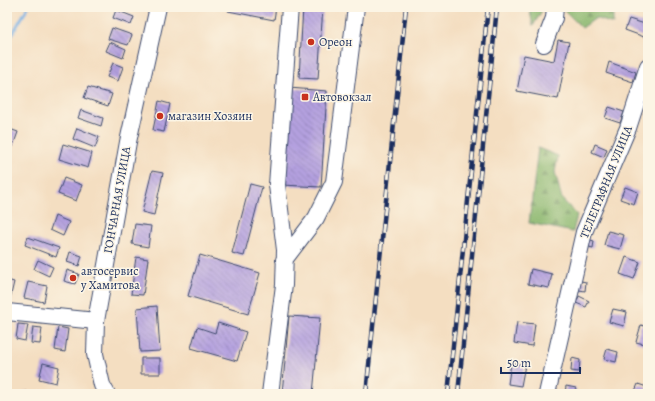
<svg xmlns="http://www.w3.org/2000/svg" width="655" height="401" font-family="Alegreya,serif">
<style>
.forest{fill:url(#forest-firs);stroke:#547467}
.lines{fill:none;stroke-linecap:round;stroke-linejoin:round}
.stream{stroke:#75afe5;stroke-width:3}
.building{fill:url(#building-back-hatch)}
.minor-casing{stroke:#3c496d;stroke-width:18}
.minor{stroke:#fff;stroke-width:16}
.rail-casing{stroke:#1b2f5e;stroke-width:4.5}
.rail{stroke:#fcf5e5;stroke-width:3;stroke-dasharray:9;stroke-linecap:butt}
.poi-dot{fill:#c8321e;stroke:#fcf5e5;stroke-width:1.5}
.labels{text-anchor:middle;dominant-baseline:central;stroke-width:3;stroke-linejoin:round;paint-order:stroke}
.poi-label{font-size:12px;fill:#1b2f5e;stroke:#fcf5e5;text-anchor:start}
.street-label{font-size:12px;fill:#1b2f5e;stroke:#fcf5e5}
</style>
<defs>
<pattern id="forest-firs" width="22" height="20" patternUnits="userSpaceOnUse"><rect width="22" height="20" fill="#8cb870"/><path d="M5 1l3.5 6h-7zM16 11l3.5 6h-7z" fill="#72965f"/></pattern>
<pattern id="building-back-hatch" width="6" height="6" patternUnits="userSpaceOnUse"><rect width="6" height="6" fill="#b4a0df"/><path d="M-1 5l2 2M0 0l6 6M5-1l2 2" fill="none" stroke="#9283b8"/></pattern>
</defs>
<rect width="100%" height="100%" fill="#fcf5e5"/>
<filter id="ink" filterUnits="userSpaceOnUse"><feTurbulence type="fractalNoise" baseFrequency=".025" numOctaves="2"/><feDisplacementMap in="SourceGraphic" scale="8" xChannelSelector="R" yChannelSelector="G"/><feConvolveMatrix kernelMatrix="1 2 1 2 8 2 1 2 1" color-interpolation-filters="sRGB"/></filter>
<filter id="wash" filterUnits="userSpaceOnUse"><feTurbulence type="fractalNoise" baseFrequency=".012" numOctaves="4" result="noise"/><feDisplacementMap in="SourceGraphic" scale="16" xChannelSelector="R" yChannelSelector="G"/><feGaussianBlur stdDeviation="0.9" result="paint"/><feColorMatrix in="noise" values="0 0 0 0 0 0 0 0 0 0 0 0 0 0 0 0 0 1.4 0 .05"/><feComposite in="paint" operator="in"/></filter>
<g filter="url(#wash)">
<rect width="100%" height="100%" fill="#f4dec1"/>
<path class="forest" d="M 529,7 L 544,7 L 533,26 Z
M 562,7 L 613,7 L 613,24 L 596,18 L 582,28 L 563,9 Z
M 538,148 L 558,156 L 555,172 L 562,199 L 577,215 L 573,232 L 529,223 Z"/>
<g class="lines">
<path class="stream" d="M 7,43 L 28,7"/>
</g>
<g id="blocks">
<path class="building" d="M 229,7 L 276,7 L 274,20 L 228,11 Z
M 303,7 L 323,7 L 318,79 L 299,78 Z
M 646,9 L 648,10 L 648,18 L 644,17 Z
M 116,10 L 134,17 L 131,25 L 113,18 Z
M 629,19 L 648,25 L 648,34 L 647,38 L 625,30 Z
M 112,28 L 132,35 L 128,45 L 108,39 Z
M 558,40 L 569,42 L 558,99 L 517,91 L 524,55 L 554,61 Z
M 110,42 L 126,49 L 123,58 L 106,51 Z
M 609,62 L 636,72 L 633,82 L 606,73 Z
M 113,63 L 123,67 L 118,81 L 107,77 Z
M 88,87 L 112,94 L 108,106 L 84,98 Z
M 289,88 L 327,91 L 321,187 L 282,185 Z
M 159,101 L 170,104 L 164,132 L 153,130 Z
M 609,107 L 624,112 L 620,123 L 605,118 Z
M 81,110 L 103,118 L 101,126 L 78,118 Z
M 7,128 L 18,132 L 13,146 L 7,143 Z
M 77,128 L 99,137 L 95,148 L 73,139 Z
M 63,144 L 92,153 L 88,168 L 59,159 Z
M 595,144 L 607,149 L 604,157 L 592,152 Z
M 152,171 L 163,173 L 154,215 L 142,212 Z
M 64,178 L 82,185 L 76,201 L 58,194 Z
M 250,184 L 262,187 L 244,256 L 232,253 Z
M 625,187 L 638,192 L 634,204 L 620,199 Z
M 55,216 L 69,222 L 63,236 L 50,230 Z
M 135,224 L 151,226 L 148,247 L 132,244 Z
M 608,231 L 624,235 L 620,249 L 604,245 Z
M 28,237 L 59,248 L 56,257 L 25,245 Z
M 587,239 L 594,241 L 593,248 L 585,246 Z
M 70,252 L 82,256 L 79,266 L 67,262 Z
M 200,255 L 260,273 L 248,314 L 188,296 Z
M 136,257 L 148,259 L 143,295 L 131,294 Z
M 626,257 L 640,262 L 634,279 L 620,274 Z
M 38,260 L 53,267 L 49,276 L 34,269 Z
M 531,269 L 552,274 L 549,288 L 528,284 Z
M 67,270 L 79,274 L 75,284 L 64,281 Z
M 7,280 L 14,282 L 10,299 L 7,298 Z
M 576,280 L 586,282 L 585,291 L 574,289 Z
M 28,282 L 47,286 L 44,302 L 24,298 Z
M 579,296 L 589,301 L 586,307 L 576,303 Z
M 157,306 L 160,351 L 140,352 L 137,308 Z
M 613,309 L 627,312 L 624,326 L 609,322 Z
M 289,316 L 320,318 L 313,394 L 282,394 Z
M 517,322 L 535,324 L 532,346 L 514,343 Z
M 218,323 L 246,332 L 237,361 L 191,348 L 197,327 L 215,333 Z
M 18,324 L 28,325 L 25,341 L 16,339 Z
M 641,325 L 648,327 L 648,345 L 636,342 Z
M 33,327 L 42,328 L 40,344 L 31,343 Z
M 58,327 L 68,329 L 65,352 L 55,350 Z
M 607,349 L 618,352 L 616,362 L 604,359 Z
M 141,358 L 160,358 L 160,374 L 141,374 Z
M 572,358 L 580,360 L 579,372 L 571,371 Z
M 43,363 L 59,367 L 56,383 L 39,379 Z
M 511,363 L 525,365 L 521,386 L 508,384 Z
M 638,384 L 647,387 L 645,394 L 635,391 Z
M 566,386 L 576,388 L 575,394 L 565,393 Z
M 25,391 L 33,394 L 23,394 Z"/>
</g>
</g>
<g filter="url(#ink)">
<use href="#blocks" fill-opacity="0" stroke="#3c496d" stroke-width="1"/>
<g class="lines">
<g class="minor-casing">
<path id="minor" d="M 544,44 L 554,18 L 555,7
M 284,260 L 316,218 L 334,182 L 356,7
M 7,312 L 96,321
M 107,394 L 102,385 L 95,354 L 96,321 L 128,142 L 158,7
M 270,394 L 284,285 L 285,250 L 277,185 L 290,7
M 547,394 L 584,232 L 628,128 L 648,66"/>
</g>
<use href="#minor" class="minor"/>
<g class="rail-casing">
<path id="rail" d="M 366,394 L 406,7
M 448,394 L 488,7
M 458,394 L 497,7"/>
</g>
<use href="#rail" class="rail"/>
</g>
</g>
<g class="poi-dot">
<circle cx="311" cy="42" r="4"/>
<rect x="301" y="93" width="8" height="8" rx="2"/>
<circle cx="160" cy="116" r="4"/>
<circle cx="73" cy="278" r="4"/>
</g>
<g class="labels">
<g class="poi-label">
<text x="319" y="42">Ореон</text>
<text x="313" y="97">Автовокзал</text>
<text x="168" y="116">магазин Хозяин</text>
<text x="81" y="271">автосервис<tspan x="81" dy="14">у Хамитова</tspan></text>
</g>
<g class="street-label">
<text transform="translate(606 182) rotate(-68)">ТЕЛЕГРАФНАЯ УЛИЦА</text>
<text transform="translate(117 200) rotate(-80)">ГОНЧАРНАЯ УЛИЦА</text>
</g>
</g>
<rect width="655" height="401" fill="none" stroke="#fcf5e5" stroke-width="24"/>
<path d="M501 367v6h79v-6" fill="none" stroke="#1b2f5e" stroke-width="2"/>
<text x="507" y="367" font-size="12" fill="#1b2f5e" stroke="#fcf5e5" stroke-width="3" paint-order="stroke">50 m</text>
</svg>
